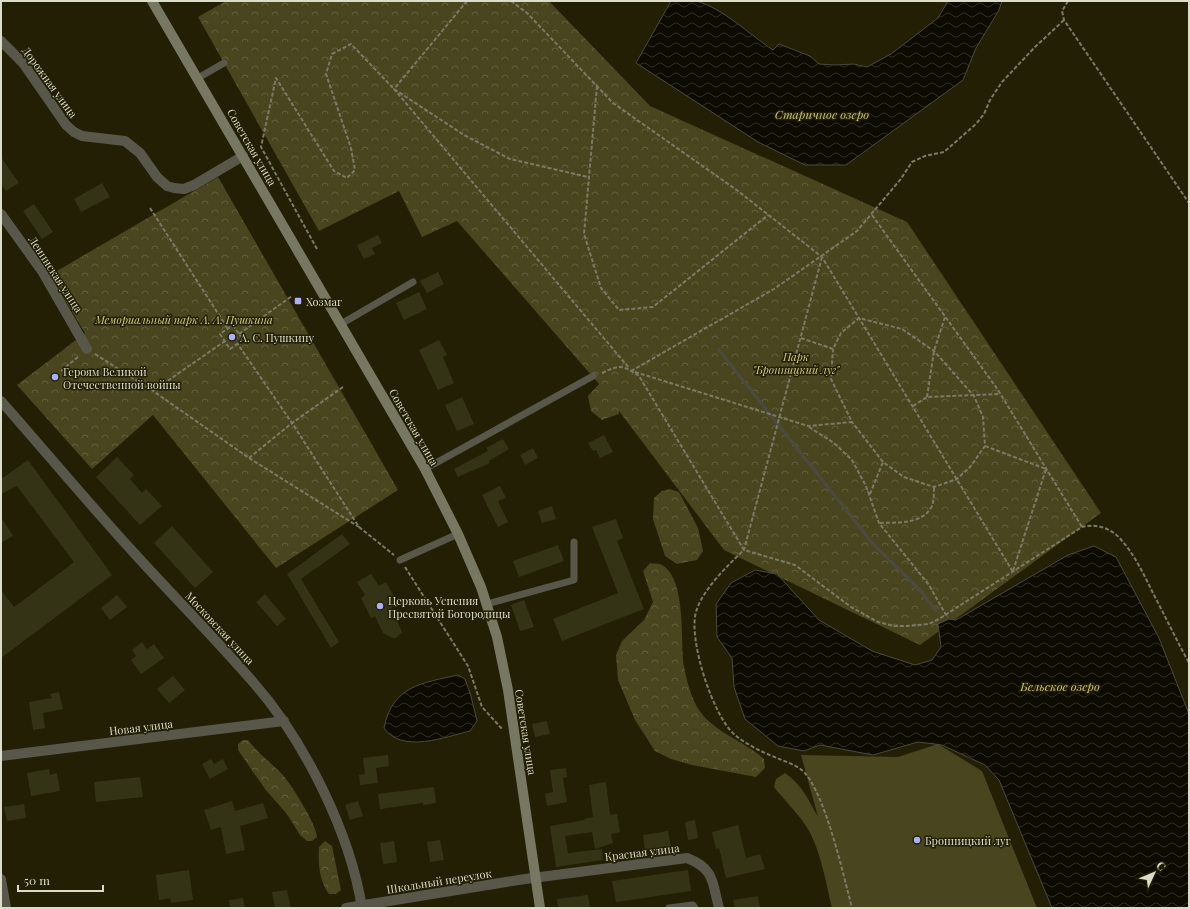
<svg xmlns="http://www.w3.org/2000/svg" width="1190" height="909" font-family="'Playfair Display',serif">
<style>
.grass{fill:#48451f}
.forest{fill:url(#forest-crowns)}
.water{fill:url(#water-waves);stroke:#4b4a3d}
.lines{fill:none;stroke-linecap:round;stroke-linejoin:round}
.stream{stroke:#4b4a3d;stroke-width:3.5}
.building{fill:#353316}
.path{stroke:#7b7a64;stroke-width:2;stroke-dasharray:4 2;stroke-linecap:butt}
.service{stroke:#58574a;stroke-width:7}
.minor{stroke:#58574a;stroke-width:10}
.tertiary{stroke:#58574a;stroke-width:10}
.secondary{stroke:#787762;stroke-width:10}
.poi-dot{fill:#afaefa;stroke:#221f04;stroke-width:1.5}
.labels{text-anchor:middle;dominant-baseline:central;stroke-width:3;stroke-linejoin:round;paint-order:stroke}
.street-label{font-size:11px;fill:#dcdccb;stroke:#221f04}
.poi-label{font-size:11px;fill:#dcdccb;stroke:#221f04;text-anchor:start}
.park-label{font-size:11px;font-style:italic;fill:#d3cd7e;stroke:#221f04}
.water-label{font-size:12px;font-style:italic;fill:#cac476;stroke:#221f04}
</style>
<defs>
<pattern id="forest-crowns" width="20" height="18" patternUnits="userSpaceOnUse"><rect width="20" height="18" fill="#48451f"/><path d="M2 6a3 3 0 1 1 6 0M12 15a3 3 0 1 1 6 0" fill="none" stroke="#625f3e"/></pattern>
<pattern id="water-waves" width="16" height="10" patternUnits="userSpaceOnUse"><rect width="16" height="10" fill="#0d0b00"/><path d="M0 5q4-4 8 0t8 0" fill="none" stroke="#302e24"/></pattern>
</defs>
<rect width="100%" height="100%" fill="#221f04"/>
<path class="grass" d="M 938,744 L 982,771 L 1037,908 L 832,908 C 826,883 820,847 806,826 C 797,812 784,800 774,787 L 776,779 L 785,773 C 802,785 808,799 818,817 L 801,755 L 898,757 Z"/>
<path class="forest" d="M 226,1 L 549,1 L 650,106 L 907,222 L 1101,513 L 920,645 L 724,550 L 619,411 L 619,414 L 602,420 L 591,411 L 588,396 L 599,384 L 457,221 L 422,237 L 399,191 L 319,231 L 198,17 Z
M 218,177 L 398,490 L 276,568 L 153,415 L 92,469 L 17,385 L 85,333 L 50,275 Z
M 670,489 L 679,492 L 698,528 L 703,551 L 697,560 L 677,564 L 665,556 L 653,519 L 654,498 L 662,491 Z
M 650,563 C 653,564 659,563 662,565 C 687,580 680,641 684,666 C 686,679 691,696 697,707 C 712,732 743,740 764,759 L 765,768 L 756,777 L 692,765 L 671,759 L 655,751 L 635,720 L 618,680 L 616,655 L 622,641 L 644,620 L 653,602 L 643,571 Z
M 243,740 L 248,740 C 258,753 270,762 281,773 C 290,782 317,825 317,837 L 312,841 L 307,841 L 300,835 L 287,814 L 265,789 L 238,750 L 238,744 Z
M 325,841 L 332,846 L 341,890 L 336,894 L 329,894 C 319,880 318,864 319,847 Z"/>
<path class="water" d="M 671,1 C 679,1 689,0 696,1 C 723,8 750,35 773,50 L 779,44 L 810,56 L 819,64 L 835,65 L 854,64 L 867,67 L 891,54 L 938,18 L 948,1 L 1002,1 L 999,10 L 976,48 L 963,80 L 846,165 L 805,165 L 758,142 L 636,63 Z
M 1094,546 L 1116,557 L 1159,638 L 1189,714 L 1189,908 L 1052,908 L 999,780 L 985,765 L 942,745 L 918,742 L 873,755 L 820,745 L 804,751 L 778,746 L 745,719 L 734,687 L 732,658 L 717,637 L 716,604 L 731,583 L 755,570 L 777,574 L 819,620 L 872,651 L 915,665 L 932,660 L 941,647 L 938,624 L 949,619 L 956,620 L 1068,555 Z
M 458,675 L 465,679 L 471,696 L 477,721 L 470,731 C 445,737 402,754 384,728 C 392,686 422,683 458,675 Z"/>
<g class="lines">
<path class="stream" d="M 719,350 L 873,544 L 921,591 L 936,611"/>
</g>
<path class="building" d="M 1,157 L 19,183 L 6,191 L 1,184 Z
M 102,183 L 110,197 L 81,212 L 74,199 Z
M 34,204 L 53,232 L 42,239 L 23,211 Z
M 378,235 L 382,243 L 372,248 L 375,254 L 364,259 L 357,245 Z
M 438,272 L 444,284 L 427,293 L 420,281 Z
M 419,292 L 427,309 L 404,320 L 396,303 Z
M 439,340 L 447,355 L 443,357 L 454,383 L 438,390 L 419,350 Z
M 462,397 L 474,424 L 457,431 L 445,405 Z
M 604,435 L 613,452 L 600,458 L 596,450 L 593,451 L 588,443 Z
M 503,439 L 509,449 L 489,461 L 490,463 L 458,477 L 454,469 L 488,451 L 486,448 Z
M 533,448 L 538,458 L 525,465 L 520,455 Z
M 117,457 L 134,475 L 130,479 L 142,493 L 146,489 L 162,506 L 140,525 L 96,477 Z
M 28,460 L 112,575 L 1,658 L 1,590 L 14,607 L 74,562 L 17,486 L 1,494 L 1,479 Z
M 500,486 L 506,498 L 498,501 L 508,522 L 498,527 L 482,495 Z
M 552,506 L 556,519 L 542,523 L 538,511 Z
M 1,517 L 13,536 L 1,543 Z
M 616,519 L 623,538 L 617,541 L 644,609 L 562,641 L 553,619 L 618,593 L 592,527 Z
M 172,526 L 213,572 L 195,588 L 154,543 Z
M 342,534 L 350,544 L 301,579 L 339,642 L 331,648 L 287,574 Z
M 558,545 L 564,561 L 519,577 L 513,561 Z
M 371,574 L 379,586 L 386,582 L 398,604 L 392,608 L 402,632 L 396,638 L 392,638 L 383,633 L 375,616 L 371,618 L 361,598 L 365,595 L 357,582 Z
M 265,594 L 286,619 L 277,626 L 256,602 Z
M 117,595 L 127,607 L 110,620 L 101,608 Z
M 524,600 L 534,627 L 520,631 L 511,605 Z
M 142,642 L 147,649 L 154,644 L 164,658 L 141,674 L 131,660 L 136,656 L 132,650 Z
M 173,676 L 185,690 L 169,703 L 157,689 Z
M 59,692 L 63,709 L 43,713 L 45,728 L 33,730 L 29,702 L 52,698 L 50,694 Z
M 547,721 L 550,734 L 535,737 L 532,724 Z
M 388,755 L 389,766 L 376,768 L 378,783 L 360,785 L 359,775 L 365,774 L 363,758 Z
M 211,759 L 214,764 L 223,759 L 228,769 L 210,779 L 202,764 Z
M 566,768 L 567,777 L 563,778 L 567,802 L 547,806 L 545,794 L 553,792 L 550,770 Z
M 49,769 L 50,775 L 57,773 L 60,791 L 31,796 L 27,773 Z
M 140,777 L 143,797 L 96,802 L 94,782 Z
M 606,782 L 610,815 L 617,814 L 620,832 L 611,834 L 613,843 L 595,849 L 592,832 L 565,836 L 568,853 L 602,849 L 603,860 L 556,867 L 550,826 L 585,820 L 584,819 L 593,817 L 589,785 Z
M 434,787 L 436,803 L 423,805 L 423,803 L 380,809 L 378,794 Z
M 232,801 L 235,811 L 263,803 L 268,818 L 240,826 L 245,850 L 226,854 L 221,827 L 211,830 L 204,810 Z
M 358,801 L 363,816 L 350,820 L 345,805 Z
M 24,804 L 26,818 L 7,821 L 4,807 Z
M 695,820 L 698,838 L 688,840 L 685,822 Z
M 738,825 L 746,858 L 760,854 L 765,869 L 726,878 L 719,848 L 716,849 L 712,832 Z
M 668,831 L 672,853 L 660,855 L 659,849 L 645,851 L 643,835 Z
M 440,840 L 444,860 L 430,862 L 427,842 Z
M 394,841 L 397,862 L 383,864 L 380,843 Z
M 189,870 L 193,900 L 171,903 L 170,898 L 159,900 L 156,875 Z
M 688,870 L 691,891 L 616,902 L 612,881 Z
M 287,890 L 291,908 L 275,908 L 272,892 Z
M 588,895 L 590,908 L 558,908 L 557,899 Z
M 758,896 L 760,908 L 735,908 L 733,900 Z
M 243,898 L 245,908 L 230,908 L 229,900 Z"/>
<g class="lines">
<path class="path" d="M 467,1 L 394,89 L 629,368
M 511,1 L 527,13 L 613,103 L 738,191 L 822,257 L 1013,572
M 1068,1 L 1062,11 L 1064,20 L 1189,203
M 597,86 L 584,234 L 601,288 L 619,310 L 653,307 L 768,215
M 150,208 L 228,329
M 872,215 L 998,390 L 1082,527
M 317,249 L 261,147 L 276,78 L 334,171 L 347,178 L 355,170 L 351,148 L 326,74 L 332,54 L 351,44 L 394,89 L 464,135 L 510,159 L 588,177
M 822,257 L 744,550 C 728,565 702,590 696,612 C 688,639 713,717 735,735 C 747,745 762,752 777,758 C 786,762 797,765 804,772 C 826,796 843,874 852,908
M 233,325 L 243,340 L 230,349 L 220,334 Z
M 239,334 L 292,296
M 801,338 L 833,349 L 841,333 L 859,318 L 902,329 L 934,351 L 974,396 L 983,417 L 985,446 L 970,467 L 957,479 L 934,487 L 904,477 L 883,462 L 852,422
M 95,354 L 153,391 L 249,458 L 359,527 L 292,423 L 237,343
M 61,371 L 79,356
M 631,371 L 774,289 L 857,231 L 900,180 L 912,162 L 925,156 L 944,152 L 976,124 L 984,114 L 990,100 L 1002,82 L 1035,47 L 1064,20
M 635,372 L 808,426 L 852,422 L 831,379 L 833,349
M 602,373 C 621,364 622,365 639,376 L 744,550 L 795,565 L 851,607 L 878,622 L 894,626 L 907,626 L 929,624 L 939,619 L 1082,527 C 1098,523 1113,529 1123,542 C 1136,557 1145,577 1154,595 C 1166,618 1177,641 1189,663
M 153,391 L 225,341
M 927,397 L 934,351 L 945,317
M 913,406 L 927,397 L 1000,394
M 809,427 L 834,443 L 852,460 L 866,486 L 879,523 L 929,585 L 946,615
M 985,446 L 1046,469 L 1013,571
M 249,458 L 292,423 L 343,387
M 870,494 L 883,462
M 880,523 C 898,522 922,525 932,506 C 934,501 934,493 934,487
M 359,527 L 394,555
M 405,567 L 468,666 L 482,707 L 503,730"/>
<path class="service" d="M 198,78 L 224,63
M 341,324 L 413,282
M 425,469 L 593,376
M 400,560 L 458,534
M 487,604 L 574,580 L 574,542
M 669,908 L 693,905 L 695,908"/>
<path class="minor" d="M 1,41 L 23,63 L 66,125 L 74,132 L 82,136 L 125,141 L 140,153 L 157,177 L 167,186 L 174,188 L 184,189 L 194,185 L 243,156
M 1,214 L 42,271 L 87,349
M 1,879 L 6,908
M 346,908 L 525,879 L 687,858 C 715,869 712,882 719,908"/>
<path class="tertiary" d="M 1,401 C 46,452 89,504 135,554 C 174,597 215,638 253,682 C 304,740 350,832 362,908
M 1,756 L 284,721"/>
<path class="secondary" d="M 152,1 L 425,469 L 458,534 L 481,587 L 497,637 L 508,690 L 540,908"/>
</g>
<g class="poi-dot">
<rect x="294" y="297" width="8" height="8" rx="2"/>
<circle cx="232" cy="337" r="4"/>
<circle cx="55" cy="377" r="4"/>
<circle cx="380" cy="606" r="4"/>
<circle cx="917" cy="840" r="4"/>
</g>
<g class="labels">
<g class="street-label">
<text transform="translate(50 82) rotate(54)">Дорожная улица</text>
<text transform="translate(252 147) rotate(60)">Советская улица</text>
<text transform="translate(56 274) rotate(57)">Ленинская улица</text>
<text transform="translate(414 427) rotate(60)">Советская улица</text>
<text transform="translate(220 628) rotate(47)">Московская улица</text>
<text transform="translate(141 727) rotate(-7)">Новая улица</text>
<text transform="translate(526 732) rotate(81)">Советская улица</text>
<text transform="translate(642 852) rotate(-7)">Красная улица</text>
<text transform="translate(439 881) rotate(-9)">Школьный переулок</text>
</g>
<g class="poi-label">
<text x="306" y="301">Хозмаг</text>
<text x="240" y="337">А. С. Пушкину</text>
<text x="63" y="371">Героям Великой<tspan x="63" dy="13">Отечественной войны</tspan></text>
<text x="388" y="600">Церковь Успения<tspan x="388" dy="13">Пресвятой Богородицы</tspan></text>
<text x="925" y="840">Бронницкий луг</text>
</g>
<g class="park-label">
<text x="184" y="319">Мемориальный парк А. А. Пушкина</text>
<text x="796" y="356">Парк<tspan x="796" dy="13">"Бронницкий луг"</tspan></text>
</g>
<g class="water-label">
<text x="822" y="114">Старичное озеро</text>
<text x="1060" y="686">Бельское озеро</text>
</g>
</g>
<rect width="1190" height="909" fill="none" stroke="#dcdccb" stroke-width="4"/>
<g transform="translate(1154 873) rotate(46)" stroke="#221f04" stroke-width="3" paint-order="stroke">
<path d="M0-3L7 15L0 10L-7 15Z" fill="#dcdccb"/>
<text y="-6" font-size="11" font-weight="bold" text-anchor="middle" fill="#dcdccb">С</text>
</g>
<path d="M18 885v6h85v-6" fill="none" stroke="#dcdccb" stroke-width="2"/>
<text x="24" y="885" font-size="12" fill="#dcdccb" stroke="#221f04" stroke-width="3" paint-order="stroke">50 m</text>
</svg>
